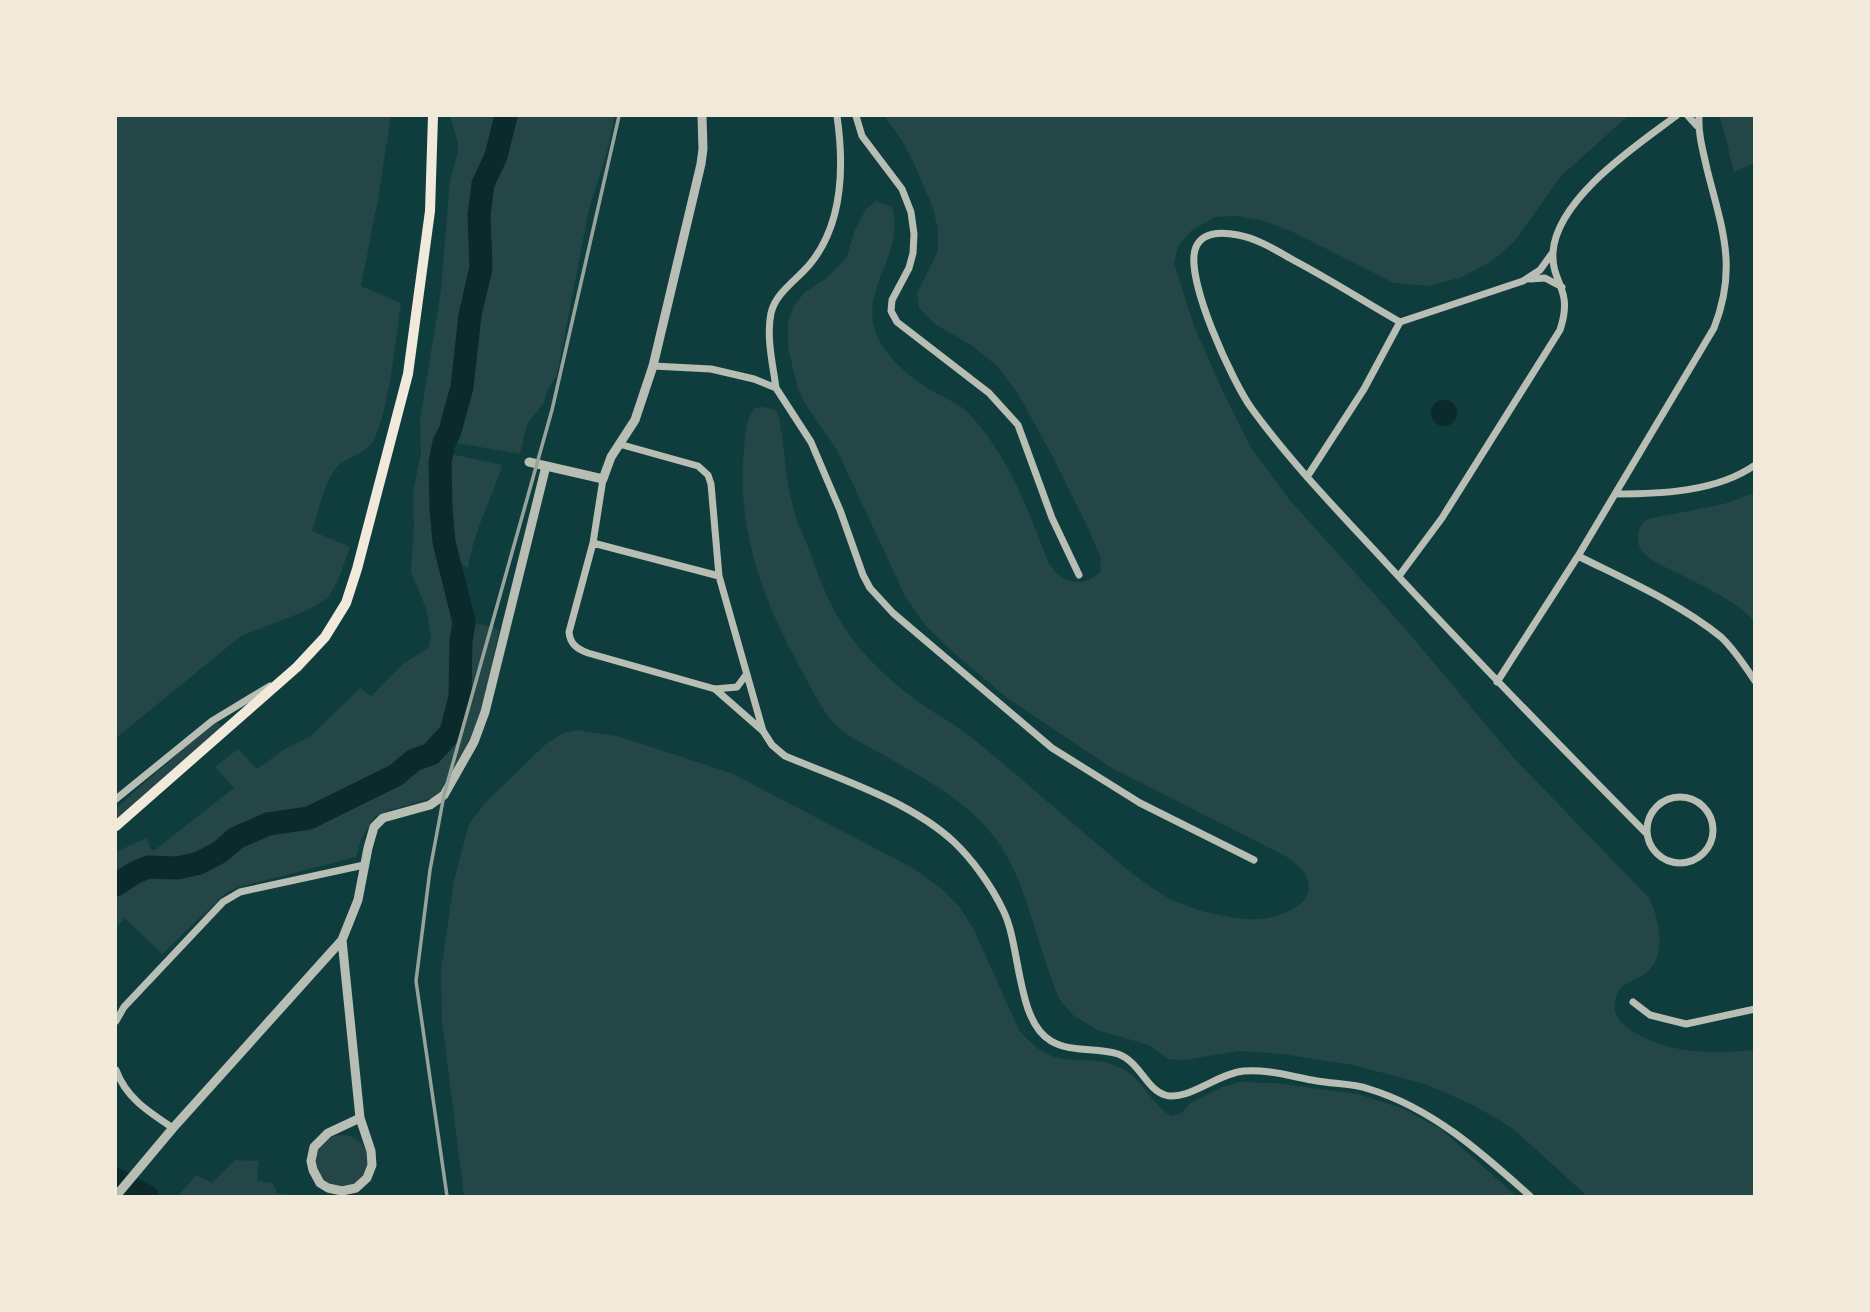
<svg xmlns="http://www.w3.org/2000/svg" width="1870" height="1312" font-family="'Alegreya Sans',sans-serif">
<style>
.green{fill:#244646}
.water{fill:#0a2a2b}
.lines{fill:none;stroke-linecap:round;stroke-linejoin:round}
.river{stroke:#0a2a2b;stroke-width:23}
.minor{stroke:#b8beb3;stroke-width:7}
.tertiary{stroke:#b8beb3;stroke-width:9}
.primary{stroke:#f1e9da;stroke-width:10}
.rail{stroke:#97a49c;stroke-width:3.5}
</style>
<rect width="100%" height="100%" fill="#0f3d3e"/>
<path class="green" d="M 116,116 L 391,116 L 378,199 L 361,286 L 401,303 C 396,338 389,413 373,441 C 366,453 348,457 338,466 C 325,478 318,513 312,531 L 350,547 L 339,578 L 328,598 L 308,610 L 241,636 L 116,738 Z
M 450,116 L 502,116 L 478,179 L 474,217 L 477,270 L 471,281 L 466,299 L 454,392 L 438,449 L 436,535 L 457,599 L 459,616 L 455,695 L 444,728 L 432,742 L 415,756 L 392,771 L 339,797 L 305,810 L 249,826 L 208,853 L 192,860 L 145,866 L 116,877 L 116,852 L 146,838 L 152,851 L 156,849 L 234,788 L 215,767 L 238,749 L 257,769 L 285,749 L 311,736 L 360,688 L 371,696 L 403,664 L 429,647 L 431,636 L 427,611 L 411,572 L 414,526 L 413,493 L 421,453 L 420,420 L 441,290 L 450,180 L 458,152 L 458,143 Z
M 511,116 L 615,116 L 607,152 L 589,209 L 557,375 L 547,391 L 544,403 L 527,424 L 520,454 L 451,442 L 466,402 L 488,272 L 491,247 L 489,184 L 501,161 Z
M 884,116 L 1628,116 L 1561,176 L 1515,241 L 1492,261 L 1462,277 L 1429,286 L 1394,283 L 1295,233 L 1264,221 L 1236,216 L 1216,217 L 1192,230 L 1178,246 L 1174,263 L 1194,326 L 1225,396 L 1250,446 L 1288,498 L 1402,625 L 1513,757 L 1649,898 C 1660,919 1667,958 1645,974 C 1637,980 1623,982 1618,992 C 1611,1007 1615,1020 1629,1029 C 1666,1054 1712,1054 1754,1050 L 1754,1196 L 1587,1196 L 1517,1132 L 1501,1121 L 1471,1104 L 1425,1084 L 1353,1065 L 1282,1054 L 1240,1051 L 1184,1060 L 1168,1059 L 1149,1045 L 1097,1030 L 1073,1015 L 1060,1000 C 1038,952 1027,879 995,838 C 966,799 921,777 880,753 C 864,744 844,735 832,721 C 820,707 811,687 802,671 C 763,602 736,528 744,448 C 746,434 745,420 755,408 L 762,407 L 776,410 L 779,418 C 785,447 785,479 793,507 C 796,521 803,534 808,547 C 818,574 827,600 842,624 C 862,656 889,680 920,703 C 935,714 953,723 968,735 C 1010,768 1049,804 1090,838 C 1114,858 1138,880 1165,896 C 1190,910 1218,916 1246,919 C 1287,922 1339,893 1287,857 L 1110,767 L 1006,697 L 956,655 L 925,625 L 905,596 L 837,450 L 806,405 L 798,389 L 788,348 L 788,321 L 794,306 L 804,293 L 828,277 L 847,257 L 854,232 L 866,209 L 876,201 L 892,207 C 906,252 861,286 875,330 C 883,356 910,377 932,391 C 946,399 962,404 972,417 C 1009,458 1029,511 1048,562 C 1060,582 1081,590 1100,572 L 1101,559 L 1088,528 L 1054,459 L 1017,392 L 997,366 L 971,345 L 935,324 L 919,308 L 917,293 L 938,251 L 938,229 L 933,208 L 914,163 L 901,139 Z
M 1720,116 L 1754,116 L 1754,163 L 1734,172 Z
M 446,453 L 502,465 C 491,501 474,530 468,568 L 461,564 L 465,588 L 454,567 L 447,544 Z
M 1754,493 L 1754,621 C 1734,599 1702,586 1675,572 C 1665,567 1651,561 1643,552 C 1634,542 1637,525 1648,519 L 1724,504 Z
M 479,624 L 494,627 L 499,631 L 487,692 L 470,746 L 442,790 L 432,798 L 393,809 L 374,817 L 361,840 L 356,857 L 239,887 L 226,893 L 162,954 L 125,918 L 116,927 L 116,892 L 143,876 L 197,871 L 221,859 L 247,839 L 323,816 L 390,784 L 430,762 L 440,754 L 451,739 L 458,725 L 470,676 L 468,634 L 471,627 Z
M 213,723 L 219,723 L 223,728 L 116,822 L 116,808 Z
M 577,730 L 617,736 L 731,773 L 911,867 L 942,889 L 961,909 L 974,930 L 1019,1030 C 1059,1078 1078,1048 1121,1068 C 1142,1078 1151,1104 1171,1116 L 1180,1114 L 1191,1103 L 1220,1088 L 1238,1082 L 1275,1083 L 1358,1094 L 1404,1109 L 1441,1129 L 1516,1196 L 464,1196 L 442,1021 L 441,971 L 454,881 L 469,824 L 486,802 L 545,745 L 563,733 Z
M316 1161a26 26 0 1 1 52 0a26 26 0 1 1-52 0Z
M 235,1160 L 259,1161 L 257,1181 L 273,1183 L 277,1193 L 294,1196 L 178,1196 L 196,1175 L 212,1183 Z"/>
<path class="water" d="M1431 413a13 13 0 1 1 26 0a13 13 0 1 1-26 0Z"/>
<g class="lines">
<path class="river" d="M 116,885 L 134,873 L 148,867 L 178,868 L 199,863 L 220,852 L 236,838 L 268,824 L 309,818 L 396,775 L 414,760 L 431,754 L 451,732 L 460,697 L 461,642 L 464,622 L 444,542 L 441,509 L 440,462 L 444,443 L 450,431 L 462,387 L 470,315 L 481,268 L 479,215 L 483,184 L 496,156 L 506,116
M 116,1179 L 147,1196"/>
<path class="minor" d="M 856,116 L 862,136 L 902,189 L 911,212 L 914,234 L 913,253 L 909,268 L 892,300 L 891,311 L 897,322 L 989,393 L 1018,425 L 1052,518 L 1079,575
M 1688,116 L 1697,126
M 1553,252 L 1540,270 L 1523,281 L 1400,322 C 1365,302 1331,280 1295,261 C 1277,251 1259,239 1238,235 C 1223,232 1203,231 1196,247 C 1183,276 1233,383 1252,409 C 1292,464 1341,514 1387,564 C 1472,656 1559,745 1647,834
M 1530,279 L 1545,278 L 1562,287
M 653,366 L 711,369 L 754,379 L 776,388 L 811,442 L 840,510 L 863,575 L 870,588 L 893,613 L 1052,748 L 1140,803 L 1254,860
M 776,388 C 773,365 766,337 771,313 C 776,292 797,280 810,264 C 844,223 844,165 837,116
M 619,444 L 698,466 L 708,475 L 711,484 L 719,576 L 763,731
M 1307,477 L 1364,389 L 1400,322
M 603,479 L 593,543 L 569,632 C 570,644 577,649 588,653 L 715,689 L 737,687 L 746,675
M 1615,494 C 1660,494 1717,492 1755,465
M 593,543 L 719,576
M 1578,556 C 1626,580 1679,603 1721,637 C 1734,649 1745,666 1755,681
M 1399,576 L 1442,518 L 1560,330 C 1574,288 1551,284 1553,252 C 1557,198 1637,145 1676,116
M 1497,682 L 1578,556 L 1714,328 C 1738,267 1722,229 1707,169 C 1703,151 1698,134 1699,116
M 715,689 L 763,731 L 772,745 L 785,756 C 840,779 910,801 954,842 C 973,860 992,887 1003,910 C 1021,945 1016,1021 1051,1041 C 1071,1053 1096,1047 1118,1054 C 1140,1062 1146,1089 1165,1095 C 1187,1102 1218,1073 1244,1071 C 1268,1069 1293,1077 1317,1081 C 1334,1084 1352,1083 1369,1089 C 1432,1108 1482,1153 1530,1196
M1647 830a33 33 0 1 1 66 0a33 33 0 1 1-66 0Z
M 116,799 L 212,721 L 270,686
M 1633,1002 L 1650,1015 L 1686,1024 L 1755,1009
M 116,1021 L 124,1007 L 223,902 L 240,892 L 364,865
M 116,1070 C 126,1098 149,1112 173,1128"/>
<path class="tertiary" d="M 529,462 L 603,479 L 611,457 L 635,420 L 653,366 L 701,164 L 703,149 L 702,116
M 360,1118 L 328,1133 L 314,1147 L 311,1161 L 313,1170 L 320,1183 L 328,1188 L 342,1191 L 356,1188 L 367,1178 L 372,1165 L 371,1151 L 360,1118 L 342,940 L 358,900 L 368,848 L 374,827 L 383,818 L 430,805 L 444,795 L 474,742 L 485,712 L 546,466
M 116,1196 L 173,1128 L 342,940"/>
<path class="primary" d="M 116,826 L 297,667 L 325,637 L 346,603 L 357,569 L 408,374 L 430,211 L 433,116"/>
<path class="rail" d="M 447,1196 L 416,981 L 430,870 L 444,795 L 552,410 L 619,116"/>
</g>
<rect width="1870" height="1312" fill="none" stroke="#f1e9da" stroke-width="234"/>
</svg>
